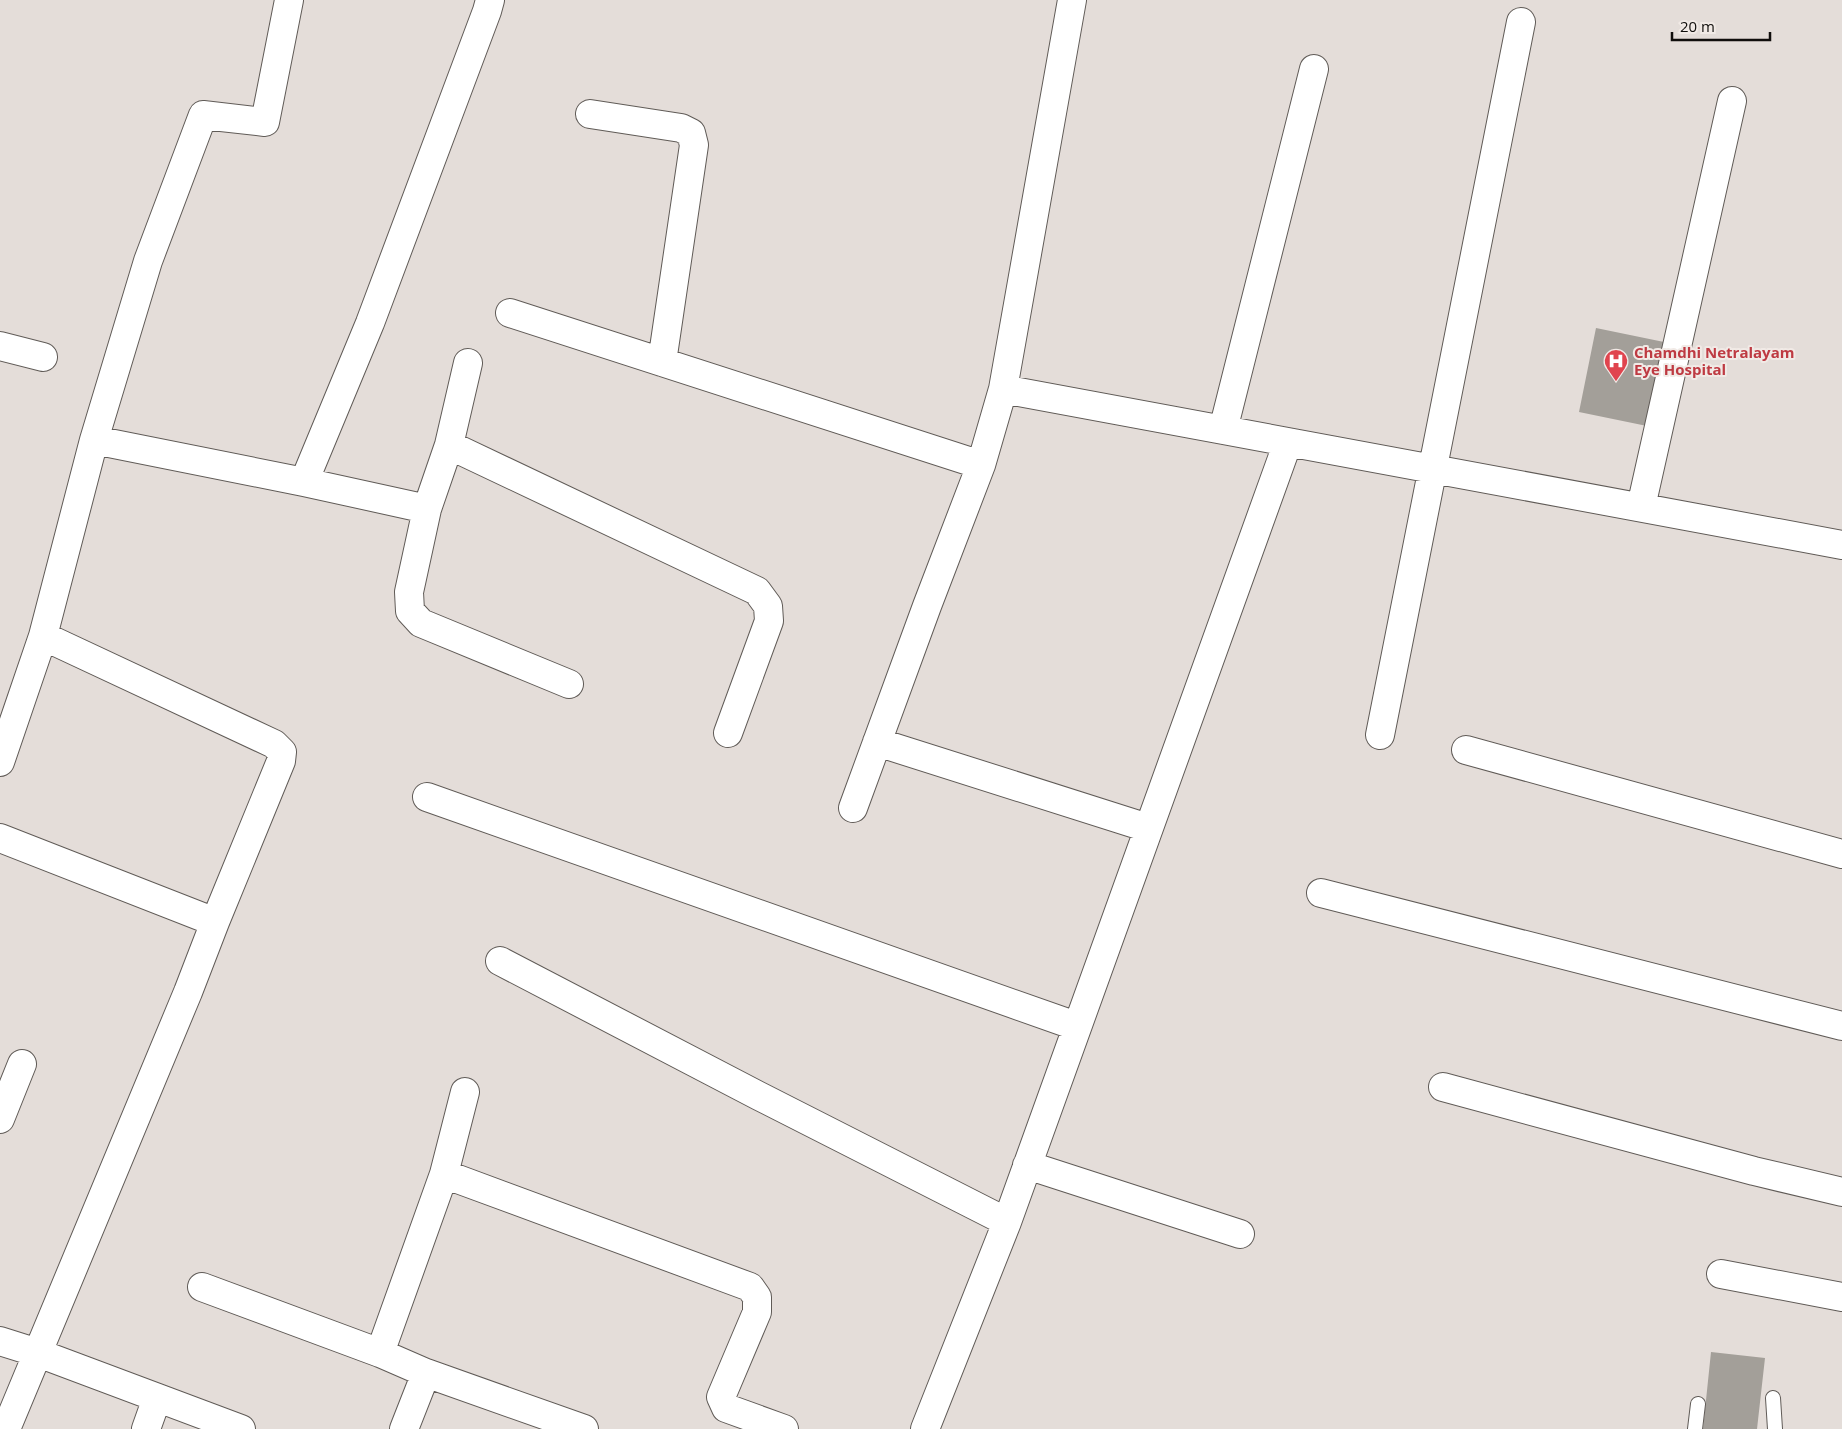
<svg xmlns="http://www.w3.org/2000/svg" width="1842" height="1429" font-family="'Open Sans',sans-serif">
<style>
.building{fill:#a39f99}
.lines{fill:none;stroke-linecap:round;stroke-linejoin:round}
.lane-casing{stroke:#605b57;stroke-width:16}
.street-casing{stroke:#605b57;stroke-width:30}
.lane{stroke:#fff;stroke-width:14}
.street{stroke:#fff;stroke-width:28}
.labels{text-anchor:middle;dominant-baseline:central;stroke-width:4;stroke-linejoin:round;paint-order:stroke}
.health-label{font-size:15px;font-weight:bold;fill:#be3a42;stroke:#f1eae6;text-anchor:start}
</style>
<rect width="100%" height="100%" fill="#e4ddd9"/>
<path class="building" d="M 1596,328 L 1664,342 L 1647,426 L 1579,412 Z
M 1711,1352 L 1765,1358 L 1757,1429 L 1703,1429 Z"/>
<g class="lines">
<g class="lane-casing">
<path id="lane" d="M 1773,1398 L 1775,1429
M 1695,1429 L 1698,1404"/>
</g>
<g class="street-casing">
<path id="street" d="M 590,114 L 681,128 L 691,133 L 694,145 L 662,362
M 510,313 L 981,465
M 0,346 L 43,357
M 468,363 L 449,445 L 427,509 L 409,592 L 410,611 L 421,623 L 569,684
M 1003,389 L 1842,545
M 1223,430 L 1314,69
M 94,440 L 304,482 L 427,509
M 449,445 L 757,591 L 768,606 L 769,621 L 728,733
M 304,482 L 370,323 L 487,11 L 490,0
M 1641,507 L 1732,101
M 1380,735 L 1521,22
M 877,742 L 1148,828
M 1466,750 L 1842,854
M 0,762 L 43,636 L 94,440 L 148,261 L 203,115 L 265,122 L 289,0
M 427,797 L 1076,1026
M 853,808 L 927,606 L 981,465 L 1003,389 L 1072,0
M 0,838 L 215,922
M 1321,893 L 1842,1026
M 500,961 L 759,1096 L 1007,1222
M 1443,1087 L 1754,1171 L 1842,1192
M 0,1119 L 22,1064
M 1027,1165 L 1240,1234
M 444,1174 L 750,1287 L 757,1297 L 757,1312 L 721,1397 L 726,1408 L 784,1429
M 1721,1274 L 1842,1297
M 202,1287 L 380,1353
M 0,1341 L 38,1353 L 241,1429
M 426,1373 L 380,1353 L 444,1174 L 465,1092
M 6,1429 L 188,992 L 215,922 L 281,761 L 282,752 L 274,744 L 43,636
M 146,1429 L 157,1398
M 404,1429 L 426,1373 L 584,1429
M 925,1429 L 1007,1222 L 1288,442"/>
</g>
<use href="#lane" class="lane"/>
<use href="#street" class="street"/>
</g>
<defs>
<g id="hospital-pin" transform="scale(1.25)"><path d="M0 17L-7.5 6A9.5 9.5 0 1 1 7.5 6Z" fill="#e0444e" stroke="#f1eae6"/><path d="M-5-5h3v3.5h4V-5h3V5h-3V1.5h-4V5h-3Z" fill="#fff"/></g>
</defs>
<g fill-rule="evenodd">
<use href="#hospital-pin" x="1616" y="361"/>
</g>
<g class="labels">
<g class="health-label">
<text x="1634" y="352">Chamdhi Netralayam<tspan x="1634" dy="17">Eye Hospital</tspan></text>
</g>
</g>
<path d="M1672 32v8h98v-8" fill="none" stroke="#100e0c" stroke-width="2.5"/>
<text x="1680" y="32" font-size="15" fill="#100e0c" stroke="#f1eae6" stroke-width="4" paint-order="stroke">20 m</text>
</svg>
